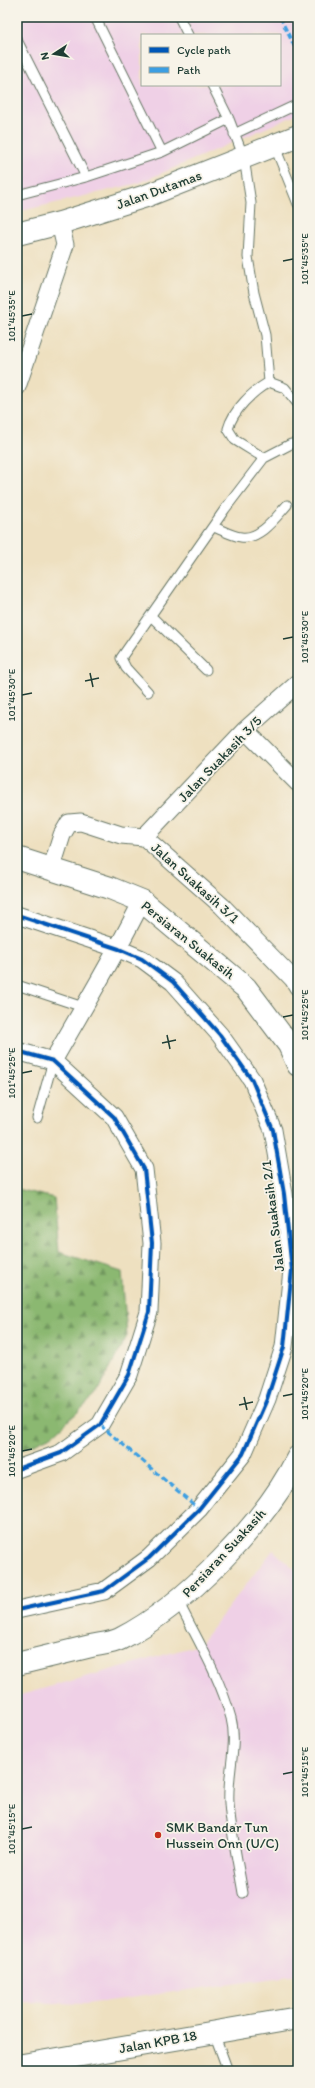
<svg xmlns="http://www.w3.org/2000/svg" width="315" height="2088" font-family="Itim,sans-serif">
<style>
.built{fill:#efd0e6;fill-rule:evenodd}
.forest{fill:url(#forest-firs);stroke:#557a52}
.lines{fill:none;stroke-linecap:round;stroke-linejoin:round}
.lane-casing{stroke:#677665;stroke-width:11}
.street-casing{stroke:#677665;stroke-width:19}
.secondary-casing{stroke:#677665;stroke-width:24}
.lane{stroke:#fff;stroke-width:9}
.street{stroke:#fff;stroke-width:17}
.secondary{stroke:#fff;stroke-width:22}
.quiet{stroke:#3c9ee2;stroke-width:3;stroke-dasharray:6 3;stroke-linecap:butt}
.cycleway-casing{stroke:#f7f3e8;stroke-width:6}
.cycleway{stroke:#0057b8;stroke-width:4}
.ticks{fill:none;stroke:#1f3d34;stroke-width:1.5}
.poi-dot{fill:#c8321e;stroke:#f7f3e8;stroke-width:1.5}
.labels{text-anchor:middle;dominant-baseline:central;stroke-width:3.5;stroke-linejoin:round;paint-order:stroke}
.street-label{font-size:14px;fill:#1f3d34;stroke:#f7f3e8}
.poi-label{font-size:14px;fill:#1f3d34;stroke:#f7f3e8;text-anchor:start}
.neatline{fill:none;stroke:#1f3d34;stroke-width:1.5}
.ticks-label{font-size:10px;text-anchor:middle;fill:#1f3d34}
</style>
<defs>
<pattern id="forest-firs" width="22" height="20" patternUnits="userSpaceOnUse"><rect width="22" height="20" fill="#8bb871"/><path d="M5 1l3.5 6h-7zM16 11l3.5 6h-7z" fill="#71975e"/></pattern>
</defs>
<rect width="100%" height="100%" fill="#f7f3e8"/>
<filter id="ink" filterUnits="userSpaceOnUse"><feTurbulence type="fractalNoise" baseFrequency=".025" numOctaves="2"/><feDisplacementMap in="SourceGraphic" scale="8" xChannelSelector="R" yChannelSelector="G"/><feConvolveMatrix kernelMatrix="1 2 1 2 8 2 1 2 1" color-interpolation-filters="sRGB"/></filter>
<filter id="wash" filterUnits="userSpaceOnUse"><feTurbulence type="fractalNoise" baseFrequency=".012" numOctaves="4" result="noise"/><feDisplacementMap in="SourceGraphic" scale="16" xChannelSelector="R" yChannelSelector="G"/><feGaussianBlur stdDeviation="0.9" result="paint"/><feColorMatrix in="noise" values="0 0 0 0 0 0 0 0 0 0 0 0 0 0 0 0 0 1.4 0 .05"/><feComposite in="paint" operator="in"/></filter>
<g filter="url(#wash)">
<rect width="100%" height="100%" fill="#eee0c0"/>
<path class="built" d="M 17,17 L 298,17 L 298,114 L 139,183 L 17,212 ZM 142,35 L 280,35 L 280,85 L 142,85 Z
M 273,1550 L 298,1572 L 298,1975 L 86,2004 L 17,2002 L 17,1696 L 199,1645 Z"/>
<path class="forest" d="M 17,1189 L 54,1198 L 59,1252 L 122,1272 L 127,1336 L 95,1396 L 53,1435 L 17,1452 Z"/>
</g>
<g filter="url(#ink)">
<g class="lines">
<g class="lane-casing">
<path id="lane" d="M 95,17 L 162,152
M 179,17 L 188,35
M 17,40 L 86,177
M 212,85 L 229,119 L 244,158 L 251,203 L 248,257 L 254,293 L 265,335 L 269,382
M 234,134 L 298,104
M 275,147 L 298,204
M 17,195 L 86,177 L 162,152 L 229,119
M 264,458 L 235,440 L 228,429 C 233,410 253,391 269,382 L 285,388 L 298,404
M 214,527 C 222,530 232,536 241,537 C 260,540 276,517 287,505
M 152,617 L 206,670
M 148,692 L 126,668 L 121,658 L 225,509 L 264,458 L 291,444 L 298,444
M 17,985 L 83,1007
M 37,1118 L 53,1061
M 178,1601 C 197,1639 220,1677 231,1718 C 238,1745 227,1775 229,1803 C 231,1833 238,1863 243,1893
M 214,2033 L 228,2071"/>
</g>
<g class="street-casing">
<path id="street" d="M 17,387 L 65,245 L 60,223
M 245,730 L 298,783
M 144,837 L 245,730 L 298,683
M 51,870 L 62,835 L 69,823 L 81,822 L 121,835 L 144,837 L 222,906 L 293,979 L 298,987
M 17,915 L 119,949 L 142,959 L 173,982 L 220,1035 L 252,1080 L 273,1130 L 284,1194 L 292,1270 L 284,1347 L 267,1399 L 243,1454 L 199,1509 L 149,1558 L 104,1591 L 17,1610
M 17,1051 L 53,1061 L 114,1117 L 144,1169 L 152,1243 L 149,1312 L 129,1375 L 100,1425 L 61,1453 L 17,1469
M 53,1061 C 83,1008 115,956 142,901"/>
</g>
<g class="secondary-casing">
<path id="secondary" d="M 17,234 L 60,223 L 146,196 L 298,136
M 17,858 L 110,888 L 142,901 L 246,988 L 289,1045 L 298,1065
M 17,1664 C 42,1658 66,1652 91,1646 C 100,1644 112,1643 120,1639 C 185,1606 266,1522 298,1457
M 17,2066 L 298,2018"/>
</g>
<use href="#lane" class="lane"/>
<use href="#street" class="street"/>
<use href="#secondary" class="secondary"/>
<path class="quiet" d="M 280,17 L 298,54
M 100,1425 L 199,1509"/>
<g class="cycleway-casing">
<path id="cycleway" d="M 17,915 L 119,949 L 142,959 L 173,982 L 220,1035 L 252,1080 L 273,1130 L 284,1194 L 292,1270 L 284,1347 L 267,1399 L 243,1454 L 199,1509 L 149,1558 L 104,1591 L 17,1610
M 17,1051 L 53,1061 L 114,1117 L 144,1169 L 152,1243 L 149,1312 L 129,1375 L 100,1425 L 61,1453 L 17,1469"/>
</g>
<use href="#cycleway" class="cycleway"/>
</g>
</g>
<path class="ticks" d="M 283,261 L 293,259M 22,316 L 32,314M 283,639 L 293,637M 90,673 L 93,687M 85,681 L 99,678M 22,695 L 32,693M 283,1017 L 293,1015M 167,1035 L 170,1049M 162,1043 L 176,1040M 22,1073 L 32,1071M 283,1396 L 293,1394M 244,1397 L 247,1410M 239,1405 L 253,1402M 22,1451 L 32,1449M 283,1774 L 293,1772M 22,1829 L 32,1827"/>
<circle class="poi-dot" cx="158" cy="1835" r="4"/>
<g class="labels">
<g class="street-label">
<text transform="translate(159 190) rotate(-20)">Jalan Dutamas</text>
<text transform="translate(220 759) rotate(-46)">Jalan Suakasih 3/5</text>
<text transform="translate(195 883) rotate(42)">Jalan Suakasih 3/1</text>
<text transform="translate(188 940) rotate(39)">Persiaran Suakasih</text>
<text transform="translate(273 1216) rotate(-97)">Jalan Suakasih 2/1</text>
<text transform="translate(224 1553) rotate(-47)">Persiaran Suakasih</text>
<text transform="translate(158 2042) rotate(-10)">Jalan KPB 18</text>
</g>
<g class="poi-label">
<text x="166" y="1827">SMK Bandar Tun<tspan x="166" dy="16">Hussein Onn (U/C)</tspan></text>
</g>
</g>
<rect width="315" height="2088" fill="none" stroke="#f7f3e8" stroke-width="44"/>
<rect x="141" y="34" width="140" height="52" fill="#f7f3e8" stroke="#a1aaa0"/>
<rect x="149" y="47" width="20" height="6" fill="#0057b8" stroke="#a1aaa0"/>
<text x="177" y="54" font-size="12" fill="#1f3d34">Cycle path</text>
<rect x="149" y="67" width="20" height="6" fill="#3c9ee2" stroke="#a1aaa0"/>
<text x="177" y="74" font-size="12" fill="#1f3d34">Path</text>
<g transform="translate(54 54) rotate(258)" stroke="#f7f3e8" stroke-width="3" paint-order="stroke">
<path d="M0-3L7 15L0 10L-7 15Z" fill="#1f3d34"/>
<text y="-6" font-size="11" font-weight="bold" text-anchor="middle" fill="#1f3d34">N</text>
</g>
<rect x="22" y="22" width="271" height="2044" class="neatline"/>
<g class="ticks-label">
<text transform="translate(304 259) rotate(-90)" y="4">101°45'35"E</text>
<text transform="translate(11 316) rotate(-90)" y="4">101°45'35"E</text>
<text transform="translate(304 637) rotate(-90)" y="4">101°45'30"E</text>
<text transform="translate(11 695) rotate(-90)" y="4">101°45'30"E</text>
<text transform="translate(304 1015) rotate(-90)" y="4">101°45'25"E</text>
<text transform="translate(11 1073) rotate(-90)" y="4">101°45'25"E</text>
<text transform="translate(304 1394) rotate(-90)" y="4">101°45'20"E</text>
<text transform="translate(11 1451) rotate(-90)" y="4">101°45'20"E</text>
<text transform="translate(304 1772) rotate(-90)" y="4">101°45'15"E</text>
<text transform="translate(11 1829) rotate(-90)" y="4">101°45'15"E</text>
</g>
</svg>
